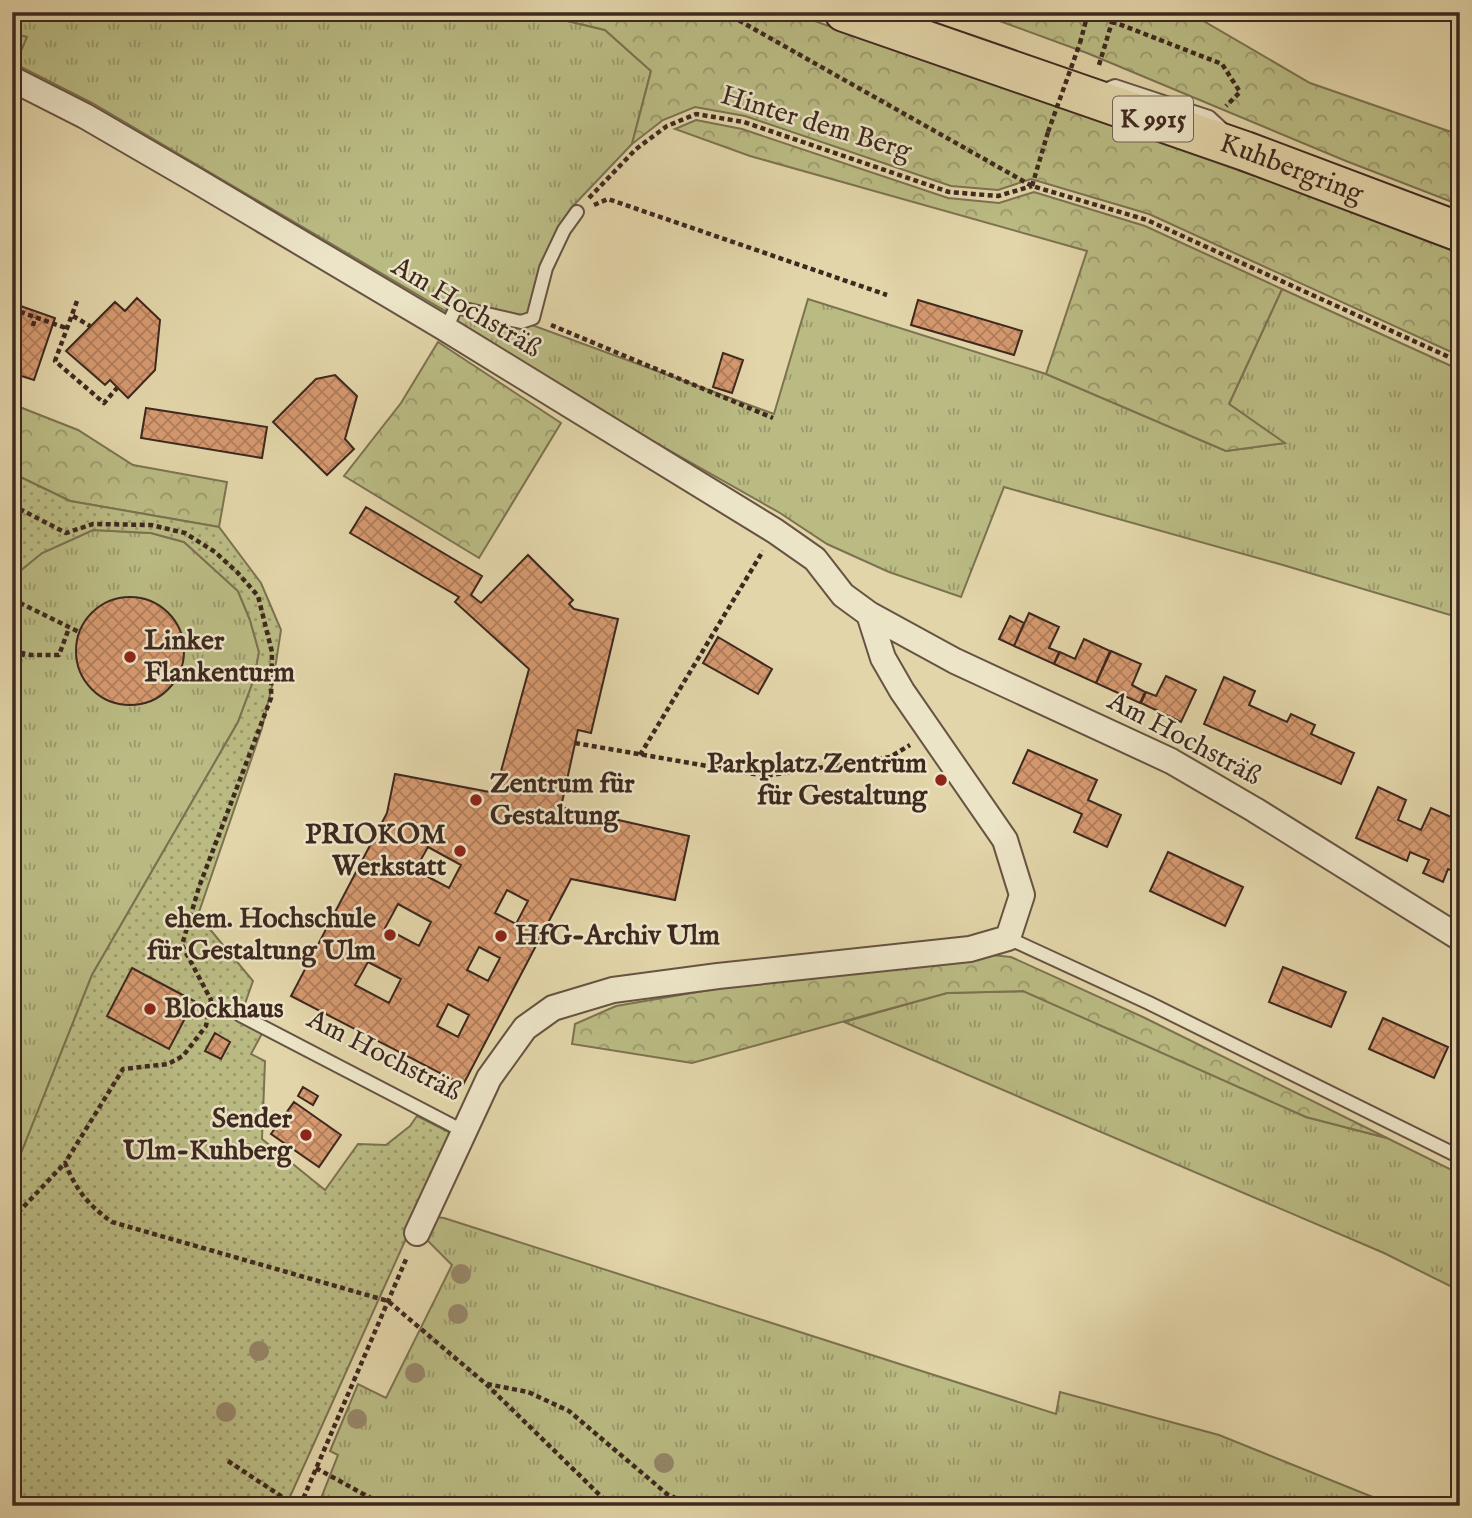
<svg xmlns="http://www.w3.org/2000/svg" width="1472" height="1518" font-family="'IM FELL English',serif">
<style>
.grass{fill:url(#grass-tufts);stroke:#7c7251;stroke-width:2}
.forest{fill:url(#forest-crowns);stroke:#7c7251;stroke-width:2}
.park{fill:url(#park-dots);stroke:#7c7251;stroke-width:2}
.building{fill:url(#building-cross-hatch);stroke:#3e281f;stroke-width:2;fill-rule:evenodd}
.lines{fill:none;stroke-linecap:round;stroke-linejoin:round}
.lane-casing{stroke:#675342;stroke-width:16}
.street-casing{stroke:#675342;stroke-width:28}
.primary-casing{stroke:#3e281f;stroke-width:42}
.path{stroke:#3e281f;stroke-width:4.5;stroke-dasharray:5 3.5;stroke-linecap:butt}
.lane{stroke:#ece4c7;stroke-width:12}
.street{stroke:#ece4c7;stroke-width:24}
.primary{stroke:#e2d5a9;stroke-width:38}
.path-bridge{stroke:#3e281f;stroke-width:4.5;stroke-dasharray:5 3.5;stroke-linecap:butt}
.tree{fill:#968668}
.poi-dot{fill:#8f2418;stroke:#ece4c7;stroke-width:2.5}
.labels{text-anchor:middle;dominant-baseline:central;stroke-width:5;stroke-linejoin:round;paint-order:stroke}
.shield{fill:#ece4c7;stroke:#726051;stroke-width:2}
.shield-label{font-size:26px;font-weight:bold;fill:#3e281f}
.street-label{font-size:28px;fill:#3e281f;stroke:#ece4c7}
.poi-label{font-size:28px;font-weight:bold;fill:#3e281f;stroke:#ece4c7;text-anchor:start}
</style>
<defs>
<pattern id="grass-tufts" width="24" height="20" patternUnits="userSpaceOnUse" patternTransform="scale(1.75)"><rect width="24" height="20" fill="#babb83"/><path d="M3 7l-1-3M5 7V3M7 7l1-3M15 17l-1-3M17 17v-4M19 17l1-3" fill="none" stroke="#99986b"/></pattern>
<pattern id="forest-crowns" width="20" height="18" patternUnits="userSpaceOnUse" patternTransform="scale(1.75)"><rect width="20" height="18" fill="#babb83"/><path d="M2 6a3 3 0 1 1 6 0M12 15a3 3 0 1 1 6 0" fill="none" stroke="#99986b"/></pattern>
<pattern id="park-dots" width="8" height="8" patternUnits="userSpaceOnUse" patternTransform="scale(1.75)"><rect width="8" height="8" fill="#babb83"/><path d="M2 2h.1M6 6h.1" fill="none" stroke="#99986b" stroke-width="1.8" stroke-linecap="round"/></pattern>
<pattern id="building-cross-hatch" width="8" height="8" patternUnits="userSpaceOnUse" patternTransform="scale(1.75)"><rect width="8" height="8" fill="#d6996f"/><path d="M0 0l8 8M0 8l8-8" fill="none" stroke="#af7d5b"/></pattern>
</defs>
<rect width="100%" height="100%" fill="#e2d5a9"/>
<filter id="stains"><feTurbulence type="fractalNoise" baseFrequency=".00286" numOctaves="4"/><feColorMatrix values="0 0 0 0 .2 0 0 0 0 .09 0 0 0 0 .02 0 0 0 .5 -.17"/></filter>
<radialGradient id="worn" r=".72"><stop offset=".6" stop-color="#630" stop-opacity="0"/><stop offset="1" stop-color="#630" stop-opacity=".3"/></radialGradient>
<path class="grass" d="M 12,12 L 530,12 L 605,30 L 651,71 L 632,144 L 572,207 L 558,227 L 540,266 L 528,313 L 521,315 L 452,300 L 447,312 L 92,103 L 15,64 L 26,37 L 12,33 Z
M 1282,289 L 1460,370 L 1460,618 L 1283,565 L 1004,487 L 961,597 L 889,572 L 827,544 L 780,513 L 573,396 L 454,322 L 459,312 L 521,328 L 532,325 L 774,414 L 808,299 L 1046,374 L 1226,451 L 1284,443 L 1229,404 Z
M 93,530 L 151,533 L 184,542 L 238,591 L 250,620 L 259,652 L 254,679 L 238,722 L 92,975 L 12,1176 L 12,573 L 15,575 L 42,553 Z
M 1024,991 L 1306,1117 L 1387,1138 L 1460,1174 L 1460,1291 L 1384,1253 L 844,1022 L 947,993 Z
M 436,1217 L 444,1218 L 1056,1414 L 1060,1392 L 1219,1435 L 1395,1506 L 318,1506 L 338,1455 L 330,1451 L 358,1384 L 386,1398 L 452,1265 L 423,1236 Z"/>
<path class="forest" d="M 530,12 L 789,12 L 1460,248 L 1460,356 L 1149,214 L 1031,179 L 998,190 L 951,186 L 745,116 L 695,107 L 663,120 L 632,144 L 651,71 L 605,30 Z
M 975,12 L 1188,12 L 1310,83 L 1460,135 L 1460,205 L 1346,161 L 1087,53 Z
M 12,33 L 27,37 L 18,58 L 12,56 Z
M 696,120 L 742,129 L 948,198 L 999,203 L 1034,192 L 1145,226 L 1282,289 L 1229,404 L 1285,443 L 1226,451 L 1046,374 L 1087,251 L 750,156 L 675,129 Z
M 438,342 L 561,423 L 479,558 L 344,476 L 401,403 Z
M 12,404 L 78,430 L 133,465 L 227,482 L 219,527 L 70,501 L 12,473 Z
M 982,954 L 1011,957 L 1145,1018 L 1387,1138 L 1306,1117 L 1023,991 L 947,993 L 692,1063 L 572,1044 L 575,1024 L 616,1006 L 721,988 Z"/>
<path class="park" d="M 12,473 L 70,501 L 219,527 L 261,583 L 281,630 L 273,682 L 262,728 L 198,915 L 253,981 L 241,1015 L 265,1028 L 251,1054 L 265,1061 L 262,1139 L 325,1190 L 358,1144 L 386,1145 L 410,1126 L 417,1116 L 453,1134 L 289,1499 L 283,1506 L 12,1506 L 12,1176 L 92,975 L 238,722 L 254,679 L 259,652 L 250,620 L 238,591 L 184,542 L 151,533 L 93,530 L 42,553 L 15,575 L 12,573 Z"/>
<path class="building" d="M 137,298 L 160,320 L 155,370 L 128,398 L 110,380 L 105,385 L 66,351 L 115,302 L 125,311 Z
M 918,300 L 1022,331 L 1014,355 L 911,325 Z
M 12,303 L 55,318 L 34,380 L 12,373 Z
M 723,353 L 743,360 L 732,393 L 713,387 Z
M 335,375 L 357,396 L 345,439 L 354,449 L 327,475 L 273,422 L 316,379 Z
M 146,408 L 267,427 L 262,458 L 141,438 Z
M 366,507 L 482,576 L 471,595 L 481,603 L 528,555 L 573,600 L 569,604 L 574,609 L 618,619 L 591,733 L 578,730 L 561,807 L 689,836 L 675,900 L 571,879 L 463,1085 L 291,996 L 387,813 L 395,774 L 495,793 L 529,669 L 455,602 L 459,597 L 350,533 ZM 428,847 L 461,865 L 449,888 L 415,870 ZM 507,890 L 528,901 L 516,924 L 495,913 ZM 398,904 L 431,922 L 419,946 L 385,928 ZM 479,947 L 500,958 L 488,981 L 467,970 ZM 368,962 L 401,979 L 389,1003 L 355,985 ZM 448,1004 L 469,1015 L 458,1037 L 437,1026 Z
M76 651a54 54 0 1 1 108 0a54 54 0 1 1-108 0Z
M 1029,613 L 1059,627 L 1049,648 L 1059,652 L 1054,664 L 1014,646 Z
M 1010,616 L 1024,623 L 1014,646 L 999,639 Z
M 718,637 L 772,669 L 758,694 L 703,663 Z
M 1084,639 L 1110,651 L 1096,683 L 1054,664 L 1060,652 L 1075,659 Z
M 1111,651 L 1141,664 L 1132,685 L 1145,692 L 1140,703 L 1096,683 Z
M 1166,676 L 1196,690 L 1181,722 L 1141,703 L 1146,692 L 1156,696 Z
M 1224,677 L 1255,691 L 1249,705 L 1287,722 L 1291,714 L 1315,725 L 1311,734 L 1354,753 L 1341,784 L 1204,724 Z
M 1028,750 L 1097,780 L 1088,800 L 1121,815 L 1107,847 L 1074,832 L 1082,814 L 1013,783 Z
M 1378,787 L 1406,800 L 1398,820 L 1421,830 L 1431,808 L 1460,821 L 1460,874 L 1448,869 L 1443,882 L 1423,873 L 1429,860 L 1410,852 L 1407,861 L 1356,838 Z
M 1168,852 L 1243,887 L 1225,926 L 1150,891 Z
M 1283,967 L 1346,992 L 1331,1027 L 1269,1002 Z
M 132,968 L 194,1001 L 169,1049 L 107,1016 Z
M 1383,1018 L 1448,1047 L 1434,1078 L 1369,1049 Z
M 215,1033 L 230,1042 L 221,1059 L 205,1051 Z
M 303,1087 L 318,1096 L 313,1105 L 298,1096 Z
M 294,1102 L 341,1135 L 319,1167 L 271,1134 Z"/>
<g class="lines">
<g class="lane-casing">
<path id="lane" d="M 1110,88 L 1115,86 L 1209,117 L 1222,129
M 446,329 L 456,307 L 521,322 L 533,318 L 546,268 L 564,230 L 577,212
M 1008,938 L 1149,1003 L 1460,1157
M 240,1015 L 463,1131"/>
</g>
<g class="street-casing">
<path id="street" d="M 12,79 L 85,116 L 197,181 L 441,326 L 775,531 L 815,559 L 843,595 L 869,614 L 955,661 L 1171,761 L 1255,810 L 1460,938
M 417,1233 L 489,1078 L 525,1028 L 553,1008 L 613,990 L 718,976 L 970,949 L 1008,938 L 1022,895 L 1005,840 L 902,691 L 883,658 L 869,614"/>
</g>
<g class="primary-casing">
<g id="primary">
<path id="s1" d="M 844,12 L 1245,151 L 1460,232"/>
</g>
</g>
<path class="path" d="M 724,12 L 1032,186 L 1147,220 L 1460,362
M 1088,12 L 1222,64 L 1240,92 L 1226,106
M 1080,43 L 1088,13
M 1099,65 L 1112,22
M 1032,186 L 1048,132
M 589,198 L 636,149 L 667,126 L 696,114 L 744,122 L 949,192 L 998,196 L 1032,186
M 594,205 L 608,199 L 887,295
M 77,301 L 55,361 L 104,403 L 117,388
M 12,309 L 66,328
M 73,316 L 90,326
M 551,325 L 773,418
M 33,326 L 35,317
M 12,505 L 66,533 L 93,524 L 151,525 L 185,533 L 215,552 L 237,572 L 258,596 L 272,652 L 271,698 L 199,887 L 182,945 L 211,1000 L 206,1026 L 183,1056 L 168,1064 L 123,1069 L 65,1163
M 12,599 L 79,632
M 12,651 L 31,655 L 59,655 L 69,628
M 12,680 L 23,654
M 575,743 L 765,776 L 890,757 L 910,745
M 640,755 L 763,551
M 12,1219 L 65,1163 C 77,1191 87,1204 112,1222 L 388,1301 L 486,1384 L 611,1506
M 487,1384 L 528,1392 L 569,1411 L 667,1494 L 692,1506
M 228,1461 L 296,1506
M 316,1468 L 385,1506
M 300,1506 L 407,1257"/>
<use href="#lane" class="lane"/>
<use href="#street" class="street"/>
<use href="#primary" class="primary"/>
<path class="path-bridge" d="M 1048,132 L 1080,43"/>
</g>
<g class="tree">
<circle cx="461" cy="1274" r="10"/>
<circle cx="458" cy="1314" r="10"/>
<circle cx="259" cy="1351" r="10"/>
<circle cx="415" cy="1373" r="10"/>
<circle cx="226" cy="1412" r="10"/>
<circle cx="357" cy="1419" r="10"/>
<circle cx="664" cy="1463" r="10"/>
</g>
<g class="poi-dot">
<circle cx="130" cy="657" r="7"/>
<circle cx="941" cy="780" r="7"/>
<circle cx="476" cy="800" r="7"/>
<circle cx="460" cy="851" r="7"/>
<circle cx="390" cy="935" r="7"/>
<circle cx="501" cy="936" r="7"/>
<circle cx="150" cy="1009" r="7"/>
<circle cx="306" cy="1135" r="7"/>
</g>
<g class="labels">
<rect class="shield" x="1113" y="96.5" width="80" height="45" rx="5"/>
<g class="shield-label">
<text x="1153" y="119">K 9915</text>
</g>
<g class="street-label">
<text transform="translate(816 124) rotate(17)">Hinter dem Berg</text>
<text stroke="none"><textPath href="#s1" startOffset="474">Kuhbergring</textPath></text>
<text transform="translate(466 308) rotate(31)">Am Hochsträß</text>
<text transform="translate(1184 739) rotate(28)">Am Hochsträß</text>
<text transform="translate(384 1056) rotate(27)">Am Hochsträß</text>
</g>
<g class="poi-label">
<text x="144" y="641">Linker<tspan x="144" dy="32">Flankenturm</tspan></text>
<text x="927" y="764" text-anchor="end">Parkplatz Zentrum<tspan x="927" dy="32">für Gestaltung</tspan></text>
<text x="490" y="784">Zentrum für<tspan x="490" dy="32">Gestaltung</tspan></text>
<text x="446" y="835" text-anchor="end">PRIOKOM<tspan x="446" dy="32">Werkstatt</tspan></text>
<text x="376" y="919" text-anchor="end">ehem. Hochschule<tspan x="376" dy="32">für Gestaltung Ulm</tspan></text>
<text x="515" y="936">HfG-Archiv Ulm</text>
<text x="164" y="1009">Blockhaus</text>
<text x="292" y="1119" text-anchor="end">Sender<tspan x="292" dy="32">Ulm-Kuhberg</tspan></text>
</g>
</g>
<rect width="1472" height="1518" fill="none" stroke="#e2d5a9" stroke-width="42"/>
<rect x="14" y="14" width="1444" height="1490" fill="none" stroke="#3e281f" stroke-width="3.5"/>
<rect x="21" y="21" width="1430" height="1476" fill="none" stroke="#3e281f" stroke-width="2"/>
<rect width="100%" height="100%" filter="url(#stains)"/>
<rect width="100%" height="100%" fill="url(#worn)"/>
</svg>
